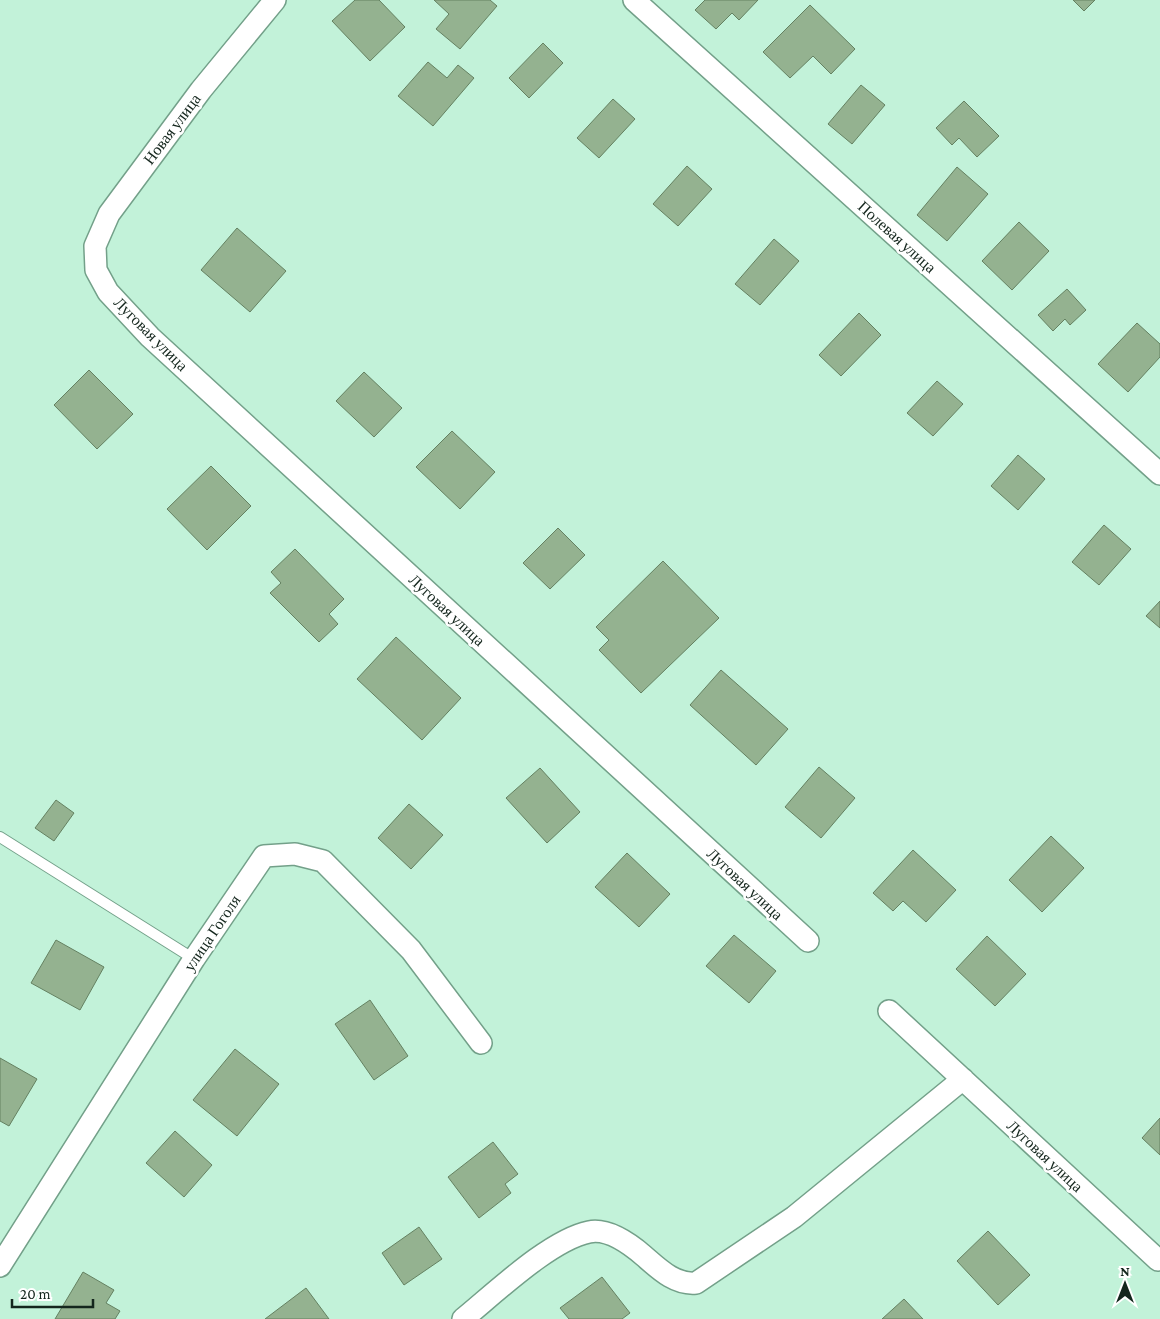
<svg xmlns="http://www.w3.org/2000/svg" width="1160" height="1319" font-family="'Crimson Pro',serif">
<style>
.building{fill:#94b290;stroke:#648161}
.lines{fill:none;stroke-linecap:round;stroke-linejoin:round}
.lane-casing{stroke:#73a089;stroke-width:12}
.street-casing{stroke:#73a089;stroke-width:24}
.lane{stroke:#fff;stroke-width:10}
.street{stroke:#fff;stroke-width:21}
.labels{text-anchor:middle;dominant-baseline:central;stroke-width:5;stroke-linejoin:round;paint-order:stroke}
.street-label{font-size:16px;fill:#14261d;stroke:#fff}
</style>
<rect width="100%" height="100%" fill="#c2f2d9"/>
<path class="building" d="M 355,0 L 379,0 L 405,27 L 370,61 L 332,21 Z
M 434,0 L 490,0 L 497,6 L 460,49 L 436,29 L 449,14 Z
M 705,0 L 758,0 L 739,20 L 732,13 L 716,29 L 695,10 Z
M 1073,0 L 1095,0 L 1084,11 Z
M 810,5 L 855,49 L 831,74 L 813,56 L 790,78 L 763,52 Z
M 543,43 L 563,63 L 529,98 L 509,78 Z
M 428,62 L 447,78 L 458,65 L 474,78 L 433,126 L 398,96 Z
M 861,85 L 885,105 L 852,144 L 828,124 Z
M 613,99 L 635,119 L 599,158 L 577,138 Z
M 964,101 L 999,136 L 977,157 L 959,138 L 952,145 L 936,128 Z
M 687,166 L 712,189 L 678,226 L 653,204 Z
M 957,167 L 988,194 L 947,241 L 917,215 Z
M 1019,222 L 1049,251 L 1012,290 L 982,261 Z
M 237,228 L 286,271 L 250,312 L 201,270 Z
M 774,239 L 799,261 L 760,305 L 735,284 Z
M 1067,289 L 1086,310 L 1070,325 L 1065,319 L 1053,331 L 1038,315 Z
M 859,313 L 881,335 L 841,376 L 819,355 Z
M 1137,323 L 1160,344 L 1160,357 L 1128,392 L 1098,364 Z
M 89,370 L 133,414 L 97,449 L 54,405 Z
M 364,372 L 402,408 L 374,437 L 336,401 Z
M 937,381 L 963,404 L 933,436 L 907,413 Z
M 452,431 L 495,472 L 460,509 L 416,467 Z
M 1018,455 L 1045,479 L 1018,510 L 991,486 Z
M 211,466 L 251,506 L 207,550 L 167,509 Z
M 1104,525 L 1131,549 L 1099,585 L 1072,562 Z
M 558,528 L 585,555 L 550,589 L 523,563 Z
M 295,549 L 344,599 L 329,614 L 338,624 L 319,642 L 270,593 L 281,583 L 271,572 Z
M 663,561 L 719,618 L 641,693 L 599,650 L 609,640 L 596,627 Z
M 1160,601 L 1160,628 L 1146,616 Z
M 396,637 L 461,698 L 422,740 L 357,679 Z
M 721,670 L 788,729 L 756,765 L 690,705 Z
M 819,767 L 855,798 L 821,838 L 785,807 Z
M 540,768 L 580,812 L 547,843 L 506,798 Z
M 56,800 L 74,813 L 54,841 L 35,828 Z
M 409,804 L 443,835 L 411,869 L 378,838 Z
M 1051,836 L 1084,868 L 1042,912 L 1009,880 Z
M 913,850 L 956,890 L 926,922 L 903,901 L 893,911 L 873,893 Z
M 627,853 L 670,894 L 639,927 L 595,887 Z
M 734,935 L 776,971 L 749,1003 L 706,966 Z
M 987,936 L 1026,974 L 995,1006 L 956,969 Z
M 56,940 L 104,967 L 80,1010 L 31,983 Z
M 370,1000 L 408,1056 L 374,1080 L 335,1024 Z
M 235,1049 L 279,1084 L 237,1136 L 193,1100 Z
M 0,1058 L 37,1079 L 9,1126 L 0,1121 Z
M 1160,1118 L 1160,1155 L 1142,1138 Z
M 175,1131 L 212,1165 L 184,1197 L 146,1163 Z
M 493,1142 L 518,1174 L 505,1184 L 511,1193 L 479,1218 L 448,1177 Z
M 419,1227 L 442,1259 L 404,1285 L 382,1253 Z
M 988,1231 L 1030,1275 L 998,1305 L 957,1261 Z
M 83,1272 L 114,1290 L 106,1303 L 120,1311 L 115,1319 L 55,1319 Z
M 602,1277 L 630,1313 L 622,1319 L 569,1319 L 560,1308 Z
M 306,1288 L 329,1319 L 265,1319 Z
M 904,1299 L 923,1319 L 882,1319 Z"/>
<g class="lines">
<g class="lane-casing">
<path id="lane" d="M 0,837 L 194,959"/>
</g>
<g class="street-casing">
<path id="street" d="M 275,0 L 201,90 L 109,214 L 95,246 L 96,270 L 108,292 L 150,337 L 808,941
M 634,0 L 1160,474
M 889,1011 L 1158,1260
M 0,1266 L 194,959 L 264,856 L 295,854 L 323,861 L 411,950 L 481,1043
M 463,1319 C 495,1293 550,1240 589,1232 C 608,1228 630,1244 644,1256 C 659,1269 675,1285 696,1283 L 794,1217 L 963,1079"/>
</g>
<use href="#lane" class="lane"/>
<use href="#street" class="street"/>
</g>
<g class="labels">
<g class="street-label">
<text transform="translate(172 129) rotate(-53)">Новая улица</text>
<text transform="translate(897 237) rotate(42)">Полевая улица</text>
<text transform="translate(151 334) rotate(45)">Луговая улица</text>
<text transform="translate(447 610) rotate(43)">Луговая улица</text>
<text transform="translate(745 884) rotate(43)">Луговая улица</text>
<text transform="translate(212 933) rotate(-56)">улица Гоголя</text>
<text transform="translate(1045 1156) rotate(43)">Луговая улица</text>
</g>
</g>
<g transform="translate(1125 1284)" stroke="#ffffff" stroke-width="4" paint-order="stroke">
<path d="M0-4L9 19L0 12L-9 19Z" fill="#14261d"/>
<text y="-8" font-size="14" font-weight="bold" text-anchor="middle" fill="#14261d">N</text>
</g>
<path d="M12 1299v8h81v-8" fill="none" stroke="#14261d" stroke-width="2.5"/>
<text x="20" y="1299" font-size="15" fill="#14261d" stroke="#ffffff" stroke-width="4" paint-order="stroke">20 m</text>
</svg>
